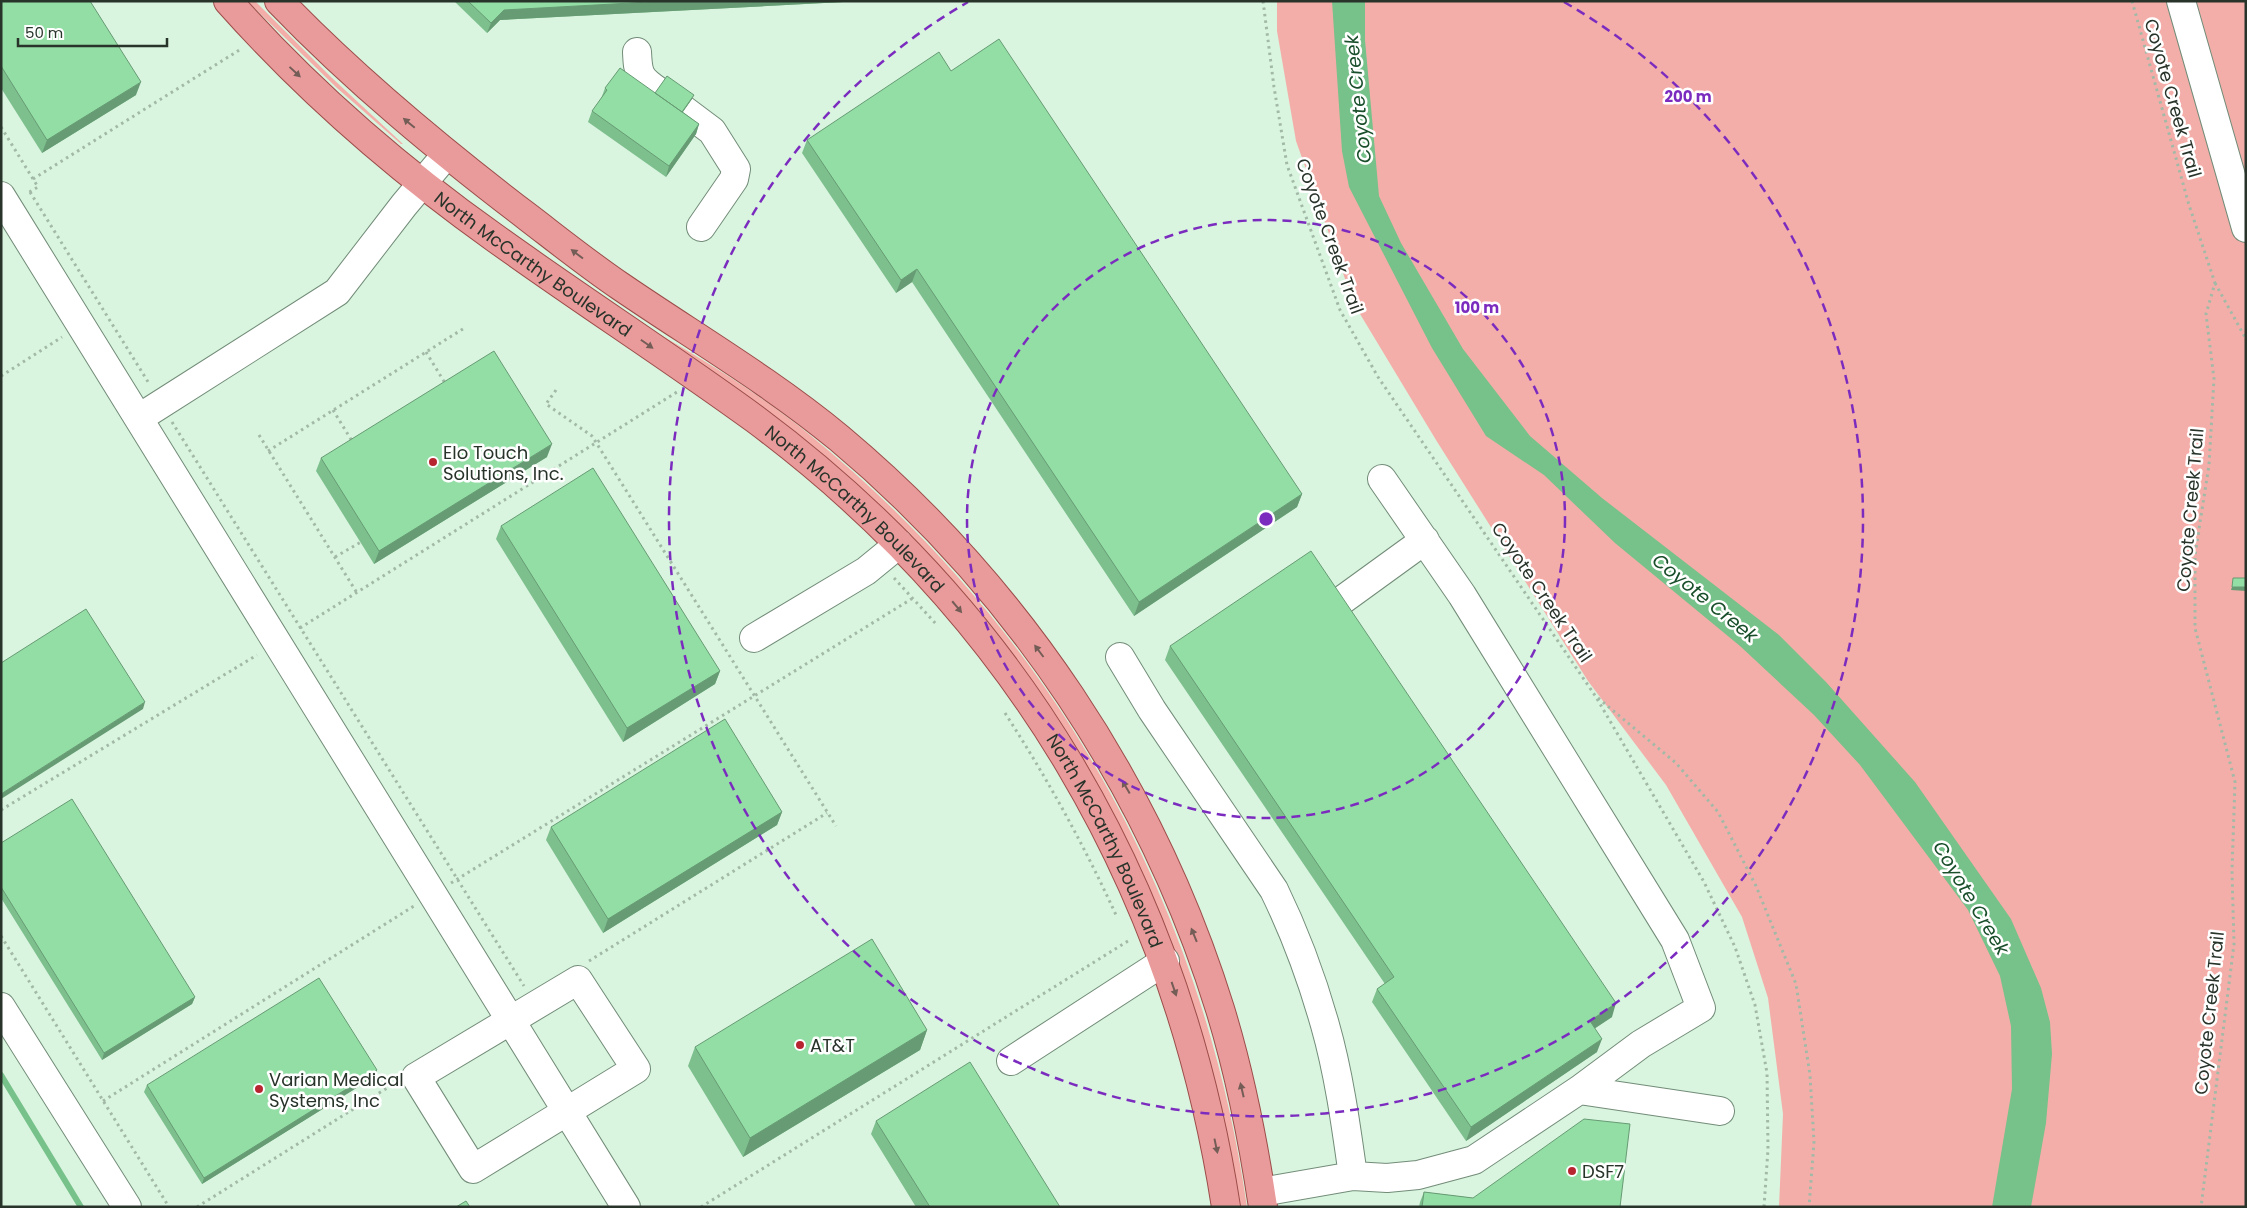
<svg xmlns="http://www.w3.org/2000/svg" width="2247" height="1208" font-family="Poppins,sans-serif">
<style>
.green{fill:#f4aea9}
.water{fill:#77c18a}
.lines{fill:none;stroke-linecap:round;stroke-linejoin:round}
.stream{stroke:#77c18a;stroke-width:6}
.minor-casing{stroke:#728c78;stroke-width:30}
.major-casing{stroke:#9c4c49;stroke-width:30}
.path{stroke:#a2b9a7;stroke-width:3;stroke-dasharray:2.5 4;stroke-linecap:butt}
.minor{stroke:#fff;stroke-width:28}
.major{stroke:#e99b9b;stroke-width:28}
.wall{fill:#7ebf8e}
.shaded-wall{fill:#679b74}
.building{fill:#93dea5;stroke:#679b74}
.oneway{fill:#755d57}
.ring{fill:none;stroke:#7b2cbf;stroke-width:2.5;stroke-dasharray:9 6}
.poi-dot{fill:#b72630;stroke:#fff;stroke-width:2}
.labels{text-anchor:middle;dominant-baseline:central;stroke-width:5;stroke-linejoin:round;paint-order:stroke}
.street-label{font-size:18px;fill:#28332a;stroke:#fff}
.poi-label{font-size:18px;fill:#28332a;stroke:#fff;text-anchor:start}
.water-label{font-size:19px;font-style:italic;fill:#194f2b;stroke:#fff}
.centre{fill:#7b2cbf;stroke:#fff;stroke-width:2.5}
.ring-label{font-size:15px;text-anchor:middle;font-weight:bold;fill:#7b2cbf;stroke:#fff;stroke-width:5;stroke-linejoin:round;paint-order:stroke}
</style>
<rect width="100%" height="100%" fill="#d9f5df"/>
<path class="green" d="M 247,1 L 255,1 L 331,77 L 403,144 L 401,144 L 337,88 Z
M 1277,1 L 2246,1 L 2246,1207 L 1779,1207 L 1783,1114 L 1768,998 L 1742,917 L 1666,785 L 1588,681 L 1436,440 L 1354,304 L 1296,141 L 1277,31 Z
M 599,300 C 672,341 745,382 810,435 C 1052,633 1202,897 1247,1207 L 1233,1207 L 1154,914 L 921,557 Z"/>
<path class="water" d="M 1332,1 L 1365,1 L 1365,40 L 1379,196 L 1401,243 L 1463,349 L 1530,436 L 1602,498 L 1779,635 L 1826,682 L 1915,782 L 2011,919 L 2041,988 L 2050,1022 L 2052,1054 L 2046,1123 L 2031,1207 L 1992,1207 L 2012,1089 L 2011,1026 L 2000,976 L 1968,910 L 1860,765 L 1814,715 L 1740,646 L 1615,543 L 1544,475 L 1486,436 L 1432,348 L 1349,187 L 1342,151 Z"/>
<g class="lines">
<path class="stream" d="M 1,1075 L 81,1207"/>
<g class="minor-casing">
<path id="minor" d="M 2181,1 L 2246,228
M 637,52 C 638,74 639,78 658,91
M 684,110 L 712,131 L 736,169 L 734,179 L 701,227
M 1,196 L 626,1207
M 139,418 L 337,292 L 404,205 L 446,155
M 1334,606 L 1425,540
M 754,638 L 866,571 L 899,544
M 1120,657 L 1152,710 L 1274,890 C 1295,933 1312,979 1325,1025 C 1339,1074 1346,1126 1353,1176
M 578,980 L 636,1069 L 473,1169 L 416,1077 Z
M 1,1007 L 127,1207
M 1011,1061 L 1165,961
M 1579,1090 L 1720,1111
M 1261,1192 L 1353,1176 L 1387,1178 L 1418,1175 L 1474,1160 L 1579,1090 L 1641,1044 L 1701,1008 L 1675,940 L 1462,595 L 1382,479"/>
</g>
<g class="major-casing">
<g id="major">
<path id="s1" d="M 228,1 C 307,90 398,169 495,238 C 581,300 670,357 755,419 C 1017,614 1176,884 1226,1207"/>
<path d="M 279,1 C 356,81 441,151 529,218 C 559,241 589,265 620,286 C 693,336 770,381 839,438 C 1017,587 1151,787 1220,1009 C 1240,1074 1253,1140 1263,1207"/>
</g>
</g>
<path class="path" d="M 1263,1 L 1274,87 L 1287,165 L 1340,310 L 1378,377 L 1596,697 L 1704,882 L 1735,947 L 1755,1005 L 1767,1073 L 1768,1149 L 1764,1207
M 2132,1 L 2189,205 L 2215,283 L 2206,314 L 2214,379 L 2209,465 L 2195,555 L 2195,628 L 2235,782 L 2232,871 L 2234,944 L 2201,1207
M 1,127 L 38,187 L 28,193
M 33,179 L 241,49
M 30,192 L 150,385
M 2215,283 L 2246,339
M 426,352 L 445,383
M 1,376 L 62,337
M 556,390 L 546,404 L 592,436 L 836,826
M 333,410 L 352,441
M 172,422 L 524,986
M 259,435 L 357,593
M 268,451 L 466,327
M 335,557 L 361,542
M 894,578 L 937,625
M 300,628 L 677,392
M 1598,698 L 1676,763 L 1718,812 L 1756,886 L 1796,984 L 1810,1075 L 1814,1142 L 1809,1207
M 1005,713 C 1047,778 1084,845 1116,915
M 1,810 L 257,655
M 451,883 L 913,598
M 1,936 L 169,1207
M 589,961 L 827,813
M 103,1101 L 414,906
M 197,1207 L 395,1083
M 701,1207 L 1128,941"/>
<use href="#minor" class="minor"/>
<use href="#major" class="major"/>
</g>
<path class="wall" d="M 1,1 L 136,95 L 42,153 L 1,88 Z
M 454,1 L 862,1 L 500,20 L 487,33 Z
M 951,71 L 1302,494 L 1297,507 L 1134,616 L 912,282 L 896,293 L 802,153 L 807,140 Z
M 605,88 L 655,93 L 692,99 L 683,112 L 699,124 L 696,134 L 666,177 L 588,122 L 592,111 L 601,99 Z
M 547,457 L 374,564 L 316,471 L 321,458 Z
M 501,526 L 720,671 L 715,684 L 623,742 L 496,539 Z
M 1170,646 L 1612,1017 L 1595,1028 L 1597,1052 L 1466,1141 L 1372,1002 L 1377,989 L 1385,984 L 1165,660 Z
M 782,812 L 777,825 L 603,933 L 546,840 L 551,827 Z
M 1,843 L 195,997 L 192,1004 L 102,1060 L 1,898 Z
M 927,1030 L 920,1050 L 743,1157 L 688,1066 L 695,1047 Z
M 377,1070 L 374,1077 L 202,1184 L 144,1092 L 147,1085 Z
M 876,1121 L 1060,1207 L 916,1207 L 871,1134 Z
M 1424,1192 L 1473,1198 L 1620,1207 L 1419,1207 L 1420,1202 Z"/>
<path class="shaded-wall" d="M 668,1 L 862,1 L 500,20 L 487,33 L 491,23 L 504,10 Z
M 141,82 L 136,95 L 42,153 L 47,140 Z
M 694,95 L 692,99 L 676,121 L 678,117 Z
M 699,124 L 696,134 L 666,177 L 669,166 Z
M 917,269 L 912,282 L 896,293 L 901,280 Z
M 552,444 L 547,457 L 374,564 L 379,551 Z
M 1302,494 L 1297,507 L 1134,616 L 1139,602 Z
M 2232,587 L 2246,587 L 2246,591 L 2231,590 Z
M 720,671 L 715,684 L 623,742 L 627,728 Z
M 145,702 L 143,709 L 1,799 L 1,794 Z
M 782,812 L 777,825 L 603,933 L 608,919 Z
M 195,997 L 192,1004 L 102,1060 L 104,1053 Z
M 1616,1003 L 1612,1017 L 1585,1035 L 1590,1021 Z
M 927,1030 L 920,1050 L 743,1157 L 750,1138 Z
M 1602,1039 L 1597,1052 L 1466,1141 L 1471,1127 Z
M 377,1070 L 374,1077 L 202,1184 L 204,1178 Z"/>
<path class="building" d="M 1,1 L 90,1 L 141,82 L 47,140 L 1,66 Z
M 468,1 L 668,1 L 504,10 L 491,23 Z
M 999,39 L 1302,494 L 1139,602 L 917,269 L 901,280 L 807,140 L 939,52 L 951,71 Z
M 620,68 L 699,124 L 669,166 L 592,111 L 607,90 L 605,88 Z
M 667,76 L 694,95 L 682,112 L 655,93 Z
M 494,351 L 552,444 L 379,551 L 321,458 Z
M 593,468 L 720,671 L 627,728 L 501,526 Z
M 1311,551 L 1616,1003 L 1590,1021 L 1602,1039 L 1471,1127 L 1377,989 L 1394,977 L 1170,646 Z
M 2233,578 L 2246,578 L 2246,587 L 2232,587 Z
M 86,609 L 145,702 L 1,794 L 1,663 Z
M 725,719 L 782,812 L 608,919 L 551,827 Z
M 72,799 L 195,997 L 104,1053 L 1,887 L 1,843 Z
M 872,939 L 927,1030 L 750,1138 L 695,1047 Z
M 319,978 L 377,1070 L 204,1178 L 147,1085 Z
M 970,1062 L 1060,1207 L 930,1207 L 876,1121 Z
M 1584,1119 L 1630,1124 L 1620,1207 L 1422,1207 L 1424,1192 L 1473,1198 Z
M 466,1201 L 470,1207 L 456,1207 Z"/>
<defs><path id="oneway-solid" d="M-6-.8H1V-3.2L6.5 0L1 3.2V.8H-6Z" transform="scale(1.25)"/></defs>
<g class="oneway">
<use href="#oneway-solid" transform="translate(295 72) rotate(43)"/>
<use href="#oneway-solid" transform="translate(409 123) rotate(-140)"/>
<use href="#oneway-solid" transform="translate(577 254) rotate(-143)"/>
<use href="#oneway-solid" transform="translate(647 344) rotate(35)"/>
<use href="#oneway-solid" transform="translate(957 607) rotate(50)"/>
<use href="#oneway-solid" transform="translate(1039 651) rotate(-127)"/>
<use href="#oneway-solid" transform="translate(1126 787) rotate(-120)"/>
<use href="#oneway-solid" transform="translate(1194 935) rotate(-112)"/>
<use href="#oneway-solid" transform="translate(1174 989) rotate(71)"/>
<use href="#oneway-solid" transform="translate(1242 1090) rotate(-103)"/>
<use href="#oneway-solid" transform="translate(1216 1146) rotate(78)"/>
</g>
<g class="ring">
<circle cx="1266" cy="519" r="299"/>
<path d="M1564 2A597 597 0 1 1 968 2"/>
</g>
<g class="poi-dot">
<circle cx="433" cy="462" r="5"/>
<circle cx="800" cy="1045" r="5"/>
<circle cx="259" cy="1089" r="5"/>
<circle cx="1572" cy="1171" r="5"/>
</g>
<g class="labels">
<g class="street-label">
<text transform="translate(2173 98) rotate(74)">Coyote Creek Trail</text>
<text transform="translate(1330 236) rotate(70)">Coyote Creek Trail</text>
<text stroke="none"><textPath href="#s1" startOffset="404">North McCarthy Boulevard</textPath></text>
<text stroke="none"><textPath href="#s1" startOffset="809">North McCarthy Boulevard</textPath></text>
<text transform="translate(2190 510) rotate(-85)">Coyote Creek Trail</text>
<text transform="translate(1542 592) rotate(56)">Coyote Creek Trail</text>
<text stroke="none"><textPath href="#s1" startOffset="1229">North McCarthy Boulevard</textPath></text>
<text transform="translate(2209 1013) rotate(-84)">Coyote Creek Trail</text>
</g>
<g class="poi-label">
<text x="443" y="452">Elo Touch<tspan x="443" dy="21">Solutions, Inc.</tspan></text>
<text x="810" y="1045">AT&amp;T</text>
<text x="269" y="1079">Varian Medical<tspan x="269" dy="21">Systems, Inc</tspan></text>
<text x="1582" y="1171">DSF7</text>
</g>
<g class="water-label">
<text transform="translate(1358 99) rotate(-96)">Coyote Creek</text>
<text transform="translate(1705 598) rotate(39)">Coyote Creek</text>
<text transform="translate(1971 898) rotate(59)">Coyote Creek</text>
</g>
</g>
<circle cx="1266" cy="519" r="8" class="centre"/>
<g class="ring-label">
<text x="1688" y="102">200 m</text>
<text x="1477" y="313">100 m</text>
</g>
<rect width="2247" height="1208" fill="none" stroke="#28332a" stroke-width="5"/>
<path d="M18 38v8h149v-8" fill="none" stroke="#28332a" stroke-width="2.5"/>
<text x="25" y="38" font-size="15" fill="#28332a" stroke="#ffffff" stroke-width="4" paint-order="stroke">50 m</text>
</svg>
